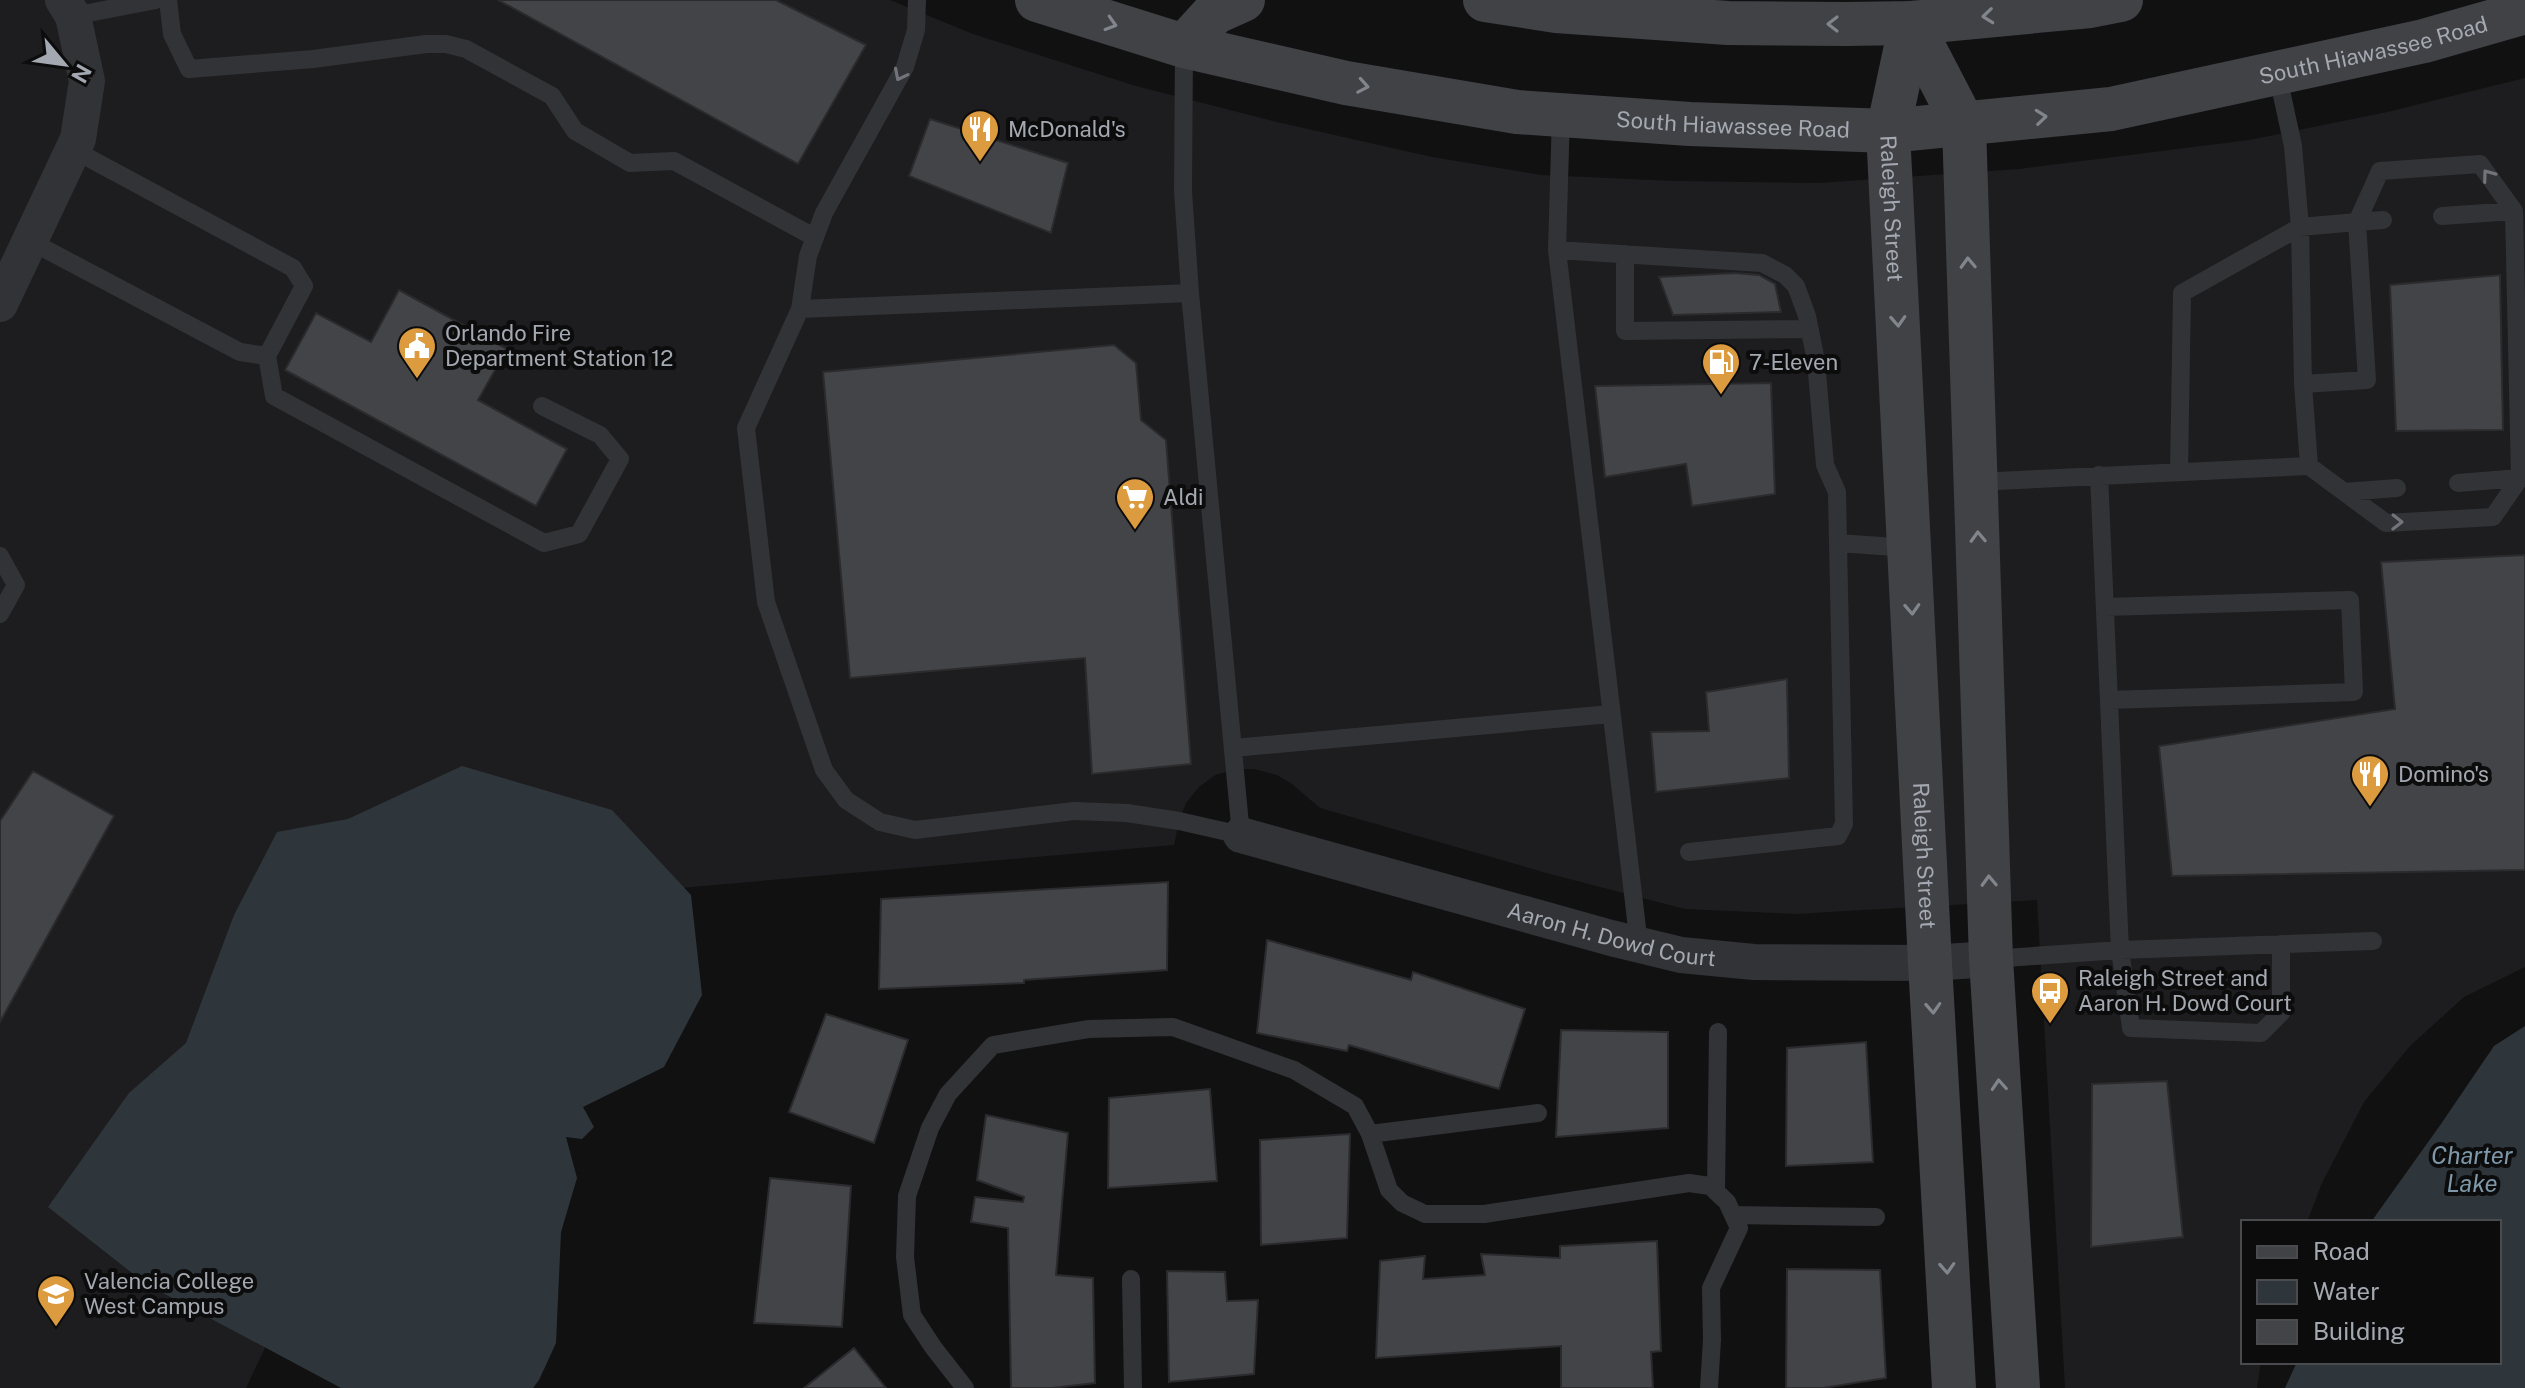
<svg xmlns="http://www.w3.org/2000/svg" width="2525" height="1388" font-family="'Public Sans',sans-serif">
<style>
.built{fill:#1d1d1f}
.water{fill:#2e363b}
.building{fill:#434447;stroke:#2b2b2e;stroke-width:2}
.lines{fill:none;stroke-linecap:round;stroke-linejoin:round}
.lane{stroke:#323336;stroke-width:18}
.street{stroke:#323336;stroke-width:36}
.secondary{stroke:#404246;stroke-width:44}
.oneway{stroke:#81858c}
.oneway2{stroke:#71747a}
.labels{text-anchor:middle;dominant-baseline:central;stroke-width:8;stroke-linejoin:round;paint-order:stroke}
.street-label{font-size:22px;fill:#a4a9b1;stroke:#0c0c0d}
.poi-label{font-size:22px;fill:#a4a9b1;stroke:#0c0c0d;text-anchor:start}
.water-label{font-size:24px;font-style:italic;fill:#7e98a9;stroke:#0c0c0d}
</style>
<rect width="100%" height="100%" fill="#111112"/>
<path class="built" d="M 0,0 L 890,0 L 973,34 L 1136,86 L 1277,122 L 1432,157 L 1541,175 L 1673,181 L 1818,183 L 2019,169 L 2249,140 L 2383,113 L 2525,78 L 2525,967 L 2464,997 L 2410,1046 L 2364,1102 L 2322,1183 L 2307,1222 L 2243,1222 L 2243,1362 L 2261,1362 L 2257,1388 L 2065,1388 L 2037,900 L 1794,914 L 1685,909 L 1550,874 L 1320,808 L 1292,784 L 1277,775 L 1254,769 L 1238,769 L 1215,775 L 1199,787 L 1186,803 L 1179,821 L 1174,845 L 473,906 L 246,1388 L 0,1388 Z"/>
<path class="water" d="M 462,766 L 612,810 L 691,895 L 702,995 L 664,1067 L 583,1107 L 594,1127 L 582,1139 L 566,1137 L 577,1178 L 561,1232 L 556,1343 L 539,1380 L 533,1388 L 341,1388 L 146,1284 L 48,1207 L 129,1093 L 186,1043 L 234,915 L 277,832 L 348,819 Z
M 2525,1026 L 2525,1388 L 2285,1388 L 2297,1362 L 2499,1362 L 2499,1222 L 2371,1222 L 2441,1124 L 2494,1046 Z"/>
<path class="building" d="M 498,0 L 776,0 L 866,45 L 798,164 Z
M 930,119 L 1068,163 L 1051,233 L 909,176 Z
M 1735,273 L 1759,275 L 1775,284 L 1781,312 L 1673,315 L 1659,277 Z
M 2500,275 L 2503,430 L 2396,431 L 2390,285 Z
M 399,290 L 507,349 L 478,400 L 567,449 L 536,506 L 285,370 L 316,313 L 371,342 Z
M 1114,345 L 1136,363 L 1141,420 L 1166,440 L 1191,764 L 1092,774 L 1085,658 L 850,678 L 823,372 Z
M 1771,383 L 1775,494 L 1692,506 L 1686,464 L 1605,477 L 1595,386 Z
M 2525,555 L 2525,870 L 2172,876 L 2159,746 L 2395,709 L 2381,562 Z
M 1787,679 L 1789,778 L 1656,792 L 1651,732 L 1709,731 L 1706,692 Z
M 33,771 L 114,816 L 0,1022 L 0,821 Z
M 1168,882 L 1167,970 L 1024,980 L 1024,983 L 879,989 L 881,899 Z
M 1267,940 L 1411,980 L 1413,972 L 1525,1009 L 1499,1089 L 1349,1045 L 1347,1051 L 1257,1033 Z
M 826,1014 L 908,1040 L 874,1143 L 789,1112 Z
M 1561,1030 L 1668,1032 L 1668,1128 L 1556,1137 Z
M 1866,1042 L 1873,1162 L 1786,1166 L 1787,1048 Z
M 2167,1081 L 2183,1237 L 2091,1247 L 2092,1084 Z
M 1210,1089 L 1217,1181 L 1108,1188 L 1109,1098 Z
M 986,1115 L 1068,1133 L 1056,1275 L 1093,1278 L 1095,1383 L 1052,1388 L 1011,1388 L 1008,1228 L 971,1222 L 975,1197 L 1023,1202 L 1024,1197 L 977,1180 Z
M 1350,1134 L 1347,1238 L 1261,1245 L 1260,1140 Z
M 770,1178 L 851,1186 L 842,1327 L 754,1323 Z
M 1657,1241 L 1661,1351 L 1651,1352 L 1653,1388 L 1561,1388 L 1561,1346 L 1376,1358 L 1380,1261 L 1425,1256 L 1423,1279 L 1485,1275 L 1481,1254 L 1560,1258 L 1560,1246 Z
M 1787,1269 L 1880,1270 L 1886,1378 L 1823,1388 L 1786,1388 Z
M 1167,1271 L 1225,1272 L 1227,1301 L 1258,1300 L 1254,1374 L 1169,1382 Z
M 854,1348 L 886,1388 L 804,1388 Z"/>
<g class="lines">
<path class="lane" d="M 168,0 L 172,34 L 189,69 L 313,59 L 426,44 L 446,44 L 466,49 L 552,96 L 575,131 L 630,163 L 674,161 L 814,237
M 917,0 L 916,30 L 905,67 L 824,213 L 808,256 L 800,309 L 746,428 L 766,602 L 824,770 L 846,800 L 880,822 L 915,830 L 1074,811 L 1127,813 L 1179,821 L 1241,835 L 1190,293
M 73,16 L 156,0
M 1561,114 L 1557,250 L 1639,945
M 2442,216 L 2514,211
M 30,241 L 240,352 L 267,356 L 304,286 L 293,268 L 74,150
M 1557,250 L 1762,263 L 1785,275 L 1796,286 L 1807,316 L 1816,361 L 1825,465 L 1837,492 L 1838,543 L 1909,548
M 1625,254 L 1625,331 L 1810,329
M 800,309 L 1190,293 L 1183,191 L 1184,47
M 267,356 L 274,396 L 544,543 L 579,534 L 620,459 L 600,435 L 542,406
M 2303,384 L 2367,380 L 2357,222 L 2383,220
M 2179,472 L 2182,293 L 2300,227 L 2357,222 L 2380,171 L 2480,164 L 2514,211 L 2520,478 L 2493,517 L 2386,523 L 2309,466
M 1976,482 L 2309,466 L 2303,384 L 2300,227 L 2293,146 L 2277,72
M 2458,483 L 2520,478
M 2344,492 L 2397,488
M 0,556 L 16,585 L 0,614
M 2105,607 L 2350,600 L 2354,692 L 2109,700
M 1233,748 L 1611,714
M 1689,852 L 1838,836 L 1844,824 L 1838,543
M 2281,944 L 2281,1013 L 2261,1033 L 2131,1028 L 2120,950 L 2373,941
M 1991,959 L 2120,950 L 2099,475
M 1370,1134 L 1538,1113
M 1716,1191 L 1718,1032
M 1733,1215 L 1876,1217
M 1131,1279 L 1133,1388
M 965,1388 L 933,1347 L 912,1315 L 905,1257 L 907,1196 L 930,1128 L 948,1094 L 993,1045 L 1088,1029 L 1173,1027 L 1294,1070 L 1355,1106 L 1370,1134 L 1389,1190 L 1402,1203 L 1425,1214 L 1484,1214 L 1689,1183 L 1710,1186 L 1727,1202 L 1739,1228 L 1711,1288 L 1712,1340 L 1709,1388"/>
<g class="street">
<path d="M 0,304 L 78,139 L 87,81 L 73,16 L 63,0"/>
<path id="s1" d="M 1241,835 L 1611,938 L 1681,955 L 1754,962 L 1930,963 L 1991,959"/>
</g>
<g class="secondary">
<path id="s2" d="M 1037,0 L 1184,46 L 1346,83 L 1517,112 L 1690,124 L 1888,131 L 2111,109 L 2424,41 L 2525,12"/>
<path d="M 1485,0 L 1556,11 L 1728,23 L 1846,24 L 1911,23 L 2090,6 L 2121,0"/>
<path d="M 1911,23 L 1964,125 L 1991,959 L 2018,1388"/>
<path id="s3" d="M 1911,23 L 1888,131 L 1930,963 L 1954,1388"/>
<path d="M 1184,46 L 1214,13 L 1243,0"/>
</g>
</g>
<defs><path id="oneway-chevron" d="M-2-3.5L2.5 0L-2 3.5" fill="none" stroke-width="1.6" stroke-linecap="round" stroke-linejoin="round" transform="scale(2)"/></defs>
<g class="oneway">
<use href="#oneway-chevron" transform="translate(1988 16) rotate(174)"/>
<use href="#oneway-chevron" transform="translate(1111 24) rotate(17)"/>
<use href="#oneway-chevron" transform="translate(1833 24) rotate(-180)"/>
<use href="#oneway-chevron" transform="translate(1363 86) rotate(10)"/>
<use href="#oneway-chevron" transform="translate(2041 117) rotate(-6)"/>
<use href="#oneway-chevron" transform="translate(1968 263) rotate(-92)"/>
<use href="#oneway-chevron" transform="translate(1898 321) rotate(87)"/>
<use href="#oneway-chevron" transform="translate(1978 537) rotate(-92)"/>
<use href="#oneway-chevron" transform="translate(1912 609) rotate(87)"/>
<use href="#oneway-chevron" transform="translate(1989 881) rotate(-92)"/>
<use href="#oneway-chevron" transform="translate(1933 1008) rotate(87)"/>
<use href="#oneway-chevron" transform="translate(1999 1085) rotate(-94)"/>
<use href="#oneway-chevron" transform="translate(1947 1268) rotate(87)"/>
</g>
<g class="oneway2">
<use href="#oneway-chevron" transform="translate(900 75) rotate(117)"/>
<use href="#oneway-chevron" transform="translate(2488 175) rotate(-126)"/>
<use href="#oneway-chevron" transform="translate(2397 522) rotate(1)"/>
</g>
<defs>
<g id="restaurant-pin" transform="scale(2)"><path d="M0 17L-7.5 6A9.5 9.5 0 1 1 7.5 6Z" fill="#dc9b3f" stroke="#0c0c0d"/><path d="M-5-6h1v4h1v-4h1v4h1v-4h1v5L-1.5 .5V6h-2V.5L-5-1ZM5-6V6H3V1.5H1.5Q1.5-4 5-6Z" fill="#fff"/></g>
<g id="civic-pin" transform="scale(2)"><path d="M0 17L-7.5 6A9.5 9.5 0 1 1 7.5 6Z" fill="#dc9b3f" stroke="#0c0c0d"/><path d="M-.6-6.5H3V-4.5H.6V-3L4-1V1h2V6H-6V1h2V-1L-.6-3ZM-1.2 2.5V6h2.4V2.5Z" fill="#fff"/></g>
<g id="fuel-pin" transform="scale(2)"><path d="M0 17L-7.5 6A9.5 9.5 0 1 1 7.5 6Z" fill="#dc9b3f" stroke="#0c0c0d"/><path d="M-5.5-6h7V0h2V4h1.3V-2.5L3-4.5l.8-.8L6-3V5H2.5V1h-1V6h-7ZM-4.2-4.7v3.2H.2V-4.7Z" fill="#fff"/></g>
<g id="supermarket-pin" transform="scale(2)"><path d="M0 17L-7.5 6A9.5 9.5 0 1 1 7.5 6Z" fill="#dc9b3f" stroke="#0c0c0d"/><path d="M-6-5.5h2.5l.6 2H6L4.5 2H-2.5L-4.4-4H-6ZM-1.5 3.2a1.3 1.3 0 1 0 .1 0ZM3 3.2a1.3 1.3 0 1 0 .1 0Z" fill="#fff"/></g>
<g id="bus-pin" transform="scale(2)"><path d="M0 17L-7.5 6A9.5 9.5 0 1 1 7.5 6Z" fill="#dc9b3f" stroke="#0c0c0d"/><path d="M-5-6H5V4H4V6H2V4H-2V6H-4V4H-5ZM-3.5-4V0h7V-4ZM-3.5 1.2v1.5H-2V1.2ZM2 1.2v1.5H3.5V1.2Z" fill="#fff"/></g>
<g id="university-pin" transform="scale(2)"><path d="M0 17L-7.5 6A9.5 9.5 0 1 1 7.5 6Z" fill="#dc9b3f" stroke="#0c0c0d"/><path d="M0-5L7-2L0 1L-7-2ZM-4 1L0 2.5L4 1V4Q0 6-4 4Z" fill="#fff"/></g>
</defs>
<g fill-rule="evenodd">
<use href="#restaurant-pin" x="980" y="129"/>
<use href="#civic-pin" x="417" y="346"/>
<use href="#fuel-pin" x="1721" y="362"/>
<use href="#supermarket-pin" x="1135" y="497"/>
<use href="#restaurant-pin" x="2370" y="774"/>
<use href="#bus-pin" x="2050" y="991"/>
<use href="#university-pin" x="56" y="1294"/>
</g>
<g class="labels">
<g class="street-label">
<text stroke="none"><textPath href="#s2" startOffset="1358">South Hiawassee Road</textPath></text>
<text stroke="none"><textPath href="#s2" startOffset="710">South Hiawassee Road</textPath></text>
<text stroke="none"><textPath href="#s3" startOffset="188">Raleigh Street</textPath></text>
<text stroke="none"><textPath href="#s3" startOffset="836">Raleigh Street</textPath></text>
<text stroke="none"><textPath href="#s1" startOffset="384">Aaron H. Dowd Court</textPath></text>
</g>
<g class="poi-label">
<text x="1008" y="129">McDonald's</text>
<text x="445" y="333">Orlando Fire<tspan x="445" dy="25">Department Station 12</tspan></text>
<text x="1749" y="362">7-Eleven</text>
<text x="1163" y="497">Aldi</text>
<text x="2398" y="774">Domino's</text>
<text x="2078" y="978">Raleigh Street and<tspan x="2078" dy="25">Aaron H. Dowd Court</tspan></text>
<text x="84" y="1281">Valencia College<tspan x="84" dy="25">West Campus</tspan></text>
</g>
<g class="water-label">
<text x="2472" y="1155">Charter<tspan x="2472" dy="28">Lake</tspan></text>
</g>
</g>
<rect x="2241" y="1220" width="260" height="144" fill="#0c0c0d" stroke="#494b4f" stroke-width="2"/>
<rect x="2257" y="1246" width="40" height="12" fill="#404246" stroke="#494b4f" stroke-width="2"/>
<text x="2313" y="1260" font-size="24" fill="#a4a9b1">Road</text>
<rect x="2257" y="1280" width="40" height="24" fill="#2e363b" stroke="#494b4f" stroke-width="2"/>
<text x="2313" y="1300" font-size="24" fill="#a4a9b1">Water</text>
<rect x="2257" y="1320" width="40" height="24" fill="#434447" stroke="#494b4f" stroke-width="2"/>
<text x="2313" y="1340" font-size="24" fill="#a4a9b1">Building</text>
<g transform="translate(64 64) rotate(119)" stroke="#0c0c0d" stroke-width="6" paint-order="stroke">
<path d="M0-6L14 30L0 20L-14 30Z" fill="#a4a9b1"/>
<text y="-12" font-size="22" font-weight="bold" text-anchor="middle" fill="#a4a9b1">N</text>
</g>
</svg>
